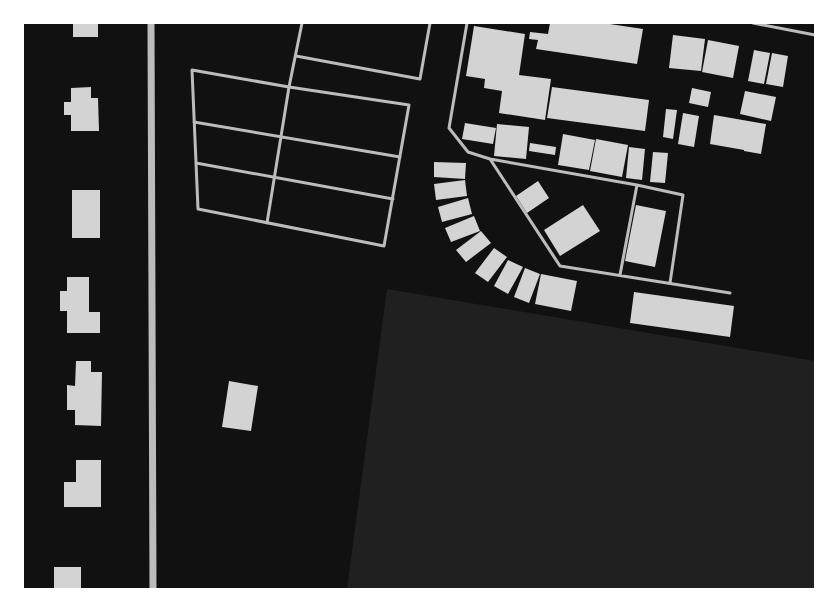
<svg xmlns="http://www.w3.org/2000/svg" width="838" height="612" font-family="'Sofia Sans Condensed',sans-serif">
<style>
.green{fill:#202020}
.building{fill:#d3d3d3}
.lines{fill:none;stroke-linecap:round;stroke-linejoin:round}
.service{stroke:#bcbcbc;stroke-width:3}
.tertiary{stroke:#bcbcbc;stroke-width:7}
</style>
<rect width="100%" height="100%" fill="#111"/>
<path class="green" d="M 387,289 L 815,361 L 815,589 L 347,589 Z"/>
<path class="building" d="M 73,23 L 98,23 L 98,37 L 73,37 Z
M 550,23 L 603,23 L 643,29 L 637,64 L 536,49 L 538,40 L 529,39 L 530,32 L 548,34 Z
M 474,26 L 525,34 L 519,75 L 551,79 L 545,120 L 499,113 L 502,91 L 484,88 L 485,79 L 466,76 Z
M 673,35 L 705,39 L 701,71 L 669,68 Z
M 708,40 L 739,46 L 733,78 L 702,72 Z
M 754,50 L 770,53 L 764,84 L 748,81 Z
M 772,53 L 788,56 L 783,87 L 766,84 Z
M 91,87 L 91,98 L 98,98 L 99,131 L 71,131 L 71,115 L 64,115 L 64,102 L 71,102 L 71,88 Z
M 552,87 L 649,100 L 645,131 L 547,118 Z
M 692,88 L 711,92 L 708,107 L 689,103 Z
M 745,91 L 776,97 L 771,121 L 740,114 Z
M 666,109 L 677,110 L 673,139 L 663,137 Z
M 683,113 L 699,116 L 694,147 L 678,144 Z
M 714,115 L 766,124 L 761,154 L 744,151 L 744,150 L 710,144 Z
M 465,123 L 496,128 L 493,144 L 462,139 Z
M 497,124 L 529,127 L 526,159 L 494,156 Z
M 563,134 L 595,140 L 589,170 L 558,165 Z
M 596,139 L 628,145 L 622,177 L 590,171 Z
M 530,143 L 556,147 L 555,155 L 529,151 Z
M 629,147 L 645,149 L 642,180 L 626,178 Z
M 653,152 L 668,153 L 665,183 L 650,182 Z
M 434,162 L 466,163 L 465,179 L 434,177 Z
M 465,180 L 467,196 L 436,200 L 434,184 Z
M 538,181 L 549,198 L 527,213 L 516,196 Z
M 72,190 L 100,190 L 100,238 L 72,238 Z
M 468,198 L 472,214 L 442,222 L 438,207 Z
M 583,205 L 600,231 L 560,256 L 544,230 Z
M 636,205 L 666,211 L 655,267 L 625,261 Z
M 474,216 L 480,231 L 451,242 L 445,228 Z
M 481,231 L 491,243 L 466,262 L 456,250 Z
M 494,248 L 507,257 L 488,282 L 475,273 Z
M 508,260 L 523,267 L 508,294 L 494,286 Z
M 525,268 L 540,274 L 529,303 L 514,297 Z
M 541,274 L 577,281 L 571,311 L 535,304 Z
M 67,277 L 89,277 L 89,312 L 100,312 L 100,333 L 67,333 L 67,311 L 60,311 L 60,291 L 67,291 Z
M 634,292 L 734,306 L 730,337 L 630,323 Z
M 76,361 L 91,361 L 91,372 L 102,372 L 101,426 L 75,425 L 75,410 L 67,410 L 67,385 L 75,386 Z
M 229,381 L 258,386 L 251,431 L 222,427 Z
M 76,460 L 101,460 L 101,507 L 64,507 L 64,482 L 76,482 Z
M 54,567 L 81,567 L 81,589 L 54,589 Z"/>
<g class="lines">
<path class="service" d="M 467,23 L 449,128 L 468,152 L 490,159 L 560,266 L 730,293
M 753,23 L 815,35
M 296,56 L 420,79 L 430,23
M 192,70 L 289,87 L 409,105 L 384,246 L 198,209 Z
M 194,122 L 400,157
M 490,159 L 637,185 L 620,275
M 196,163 L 393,199
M 637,185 L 683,195 L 670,283
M 267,223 L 289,87 L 302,23"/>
<path class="tertiary" d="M 151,23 L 153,589"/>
</g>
<rect width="838" height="612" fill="none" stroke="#ffffff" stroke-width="48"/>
</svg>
